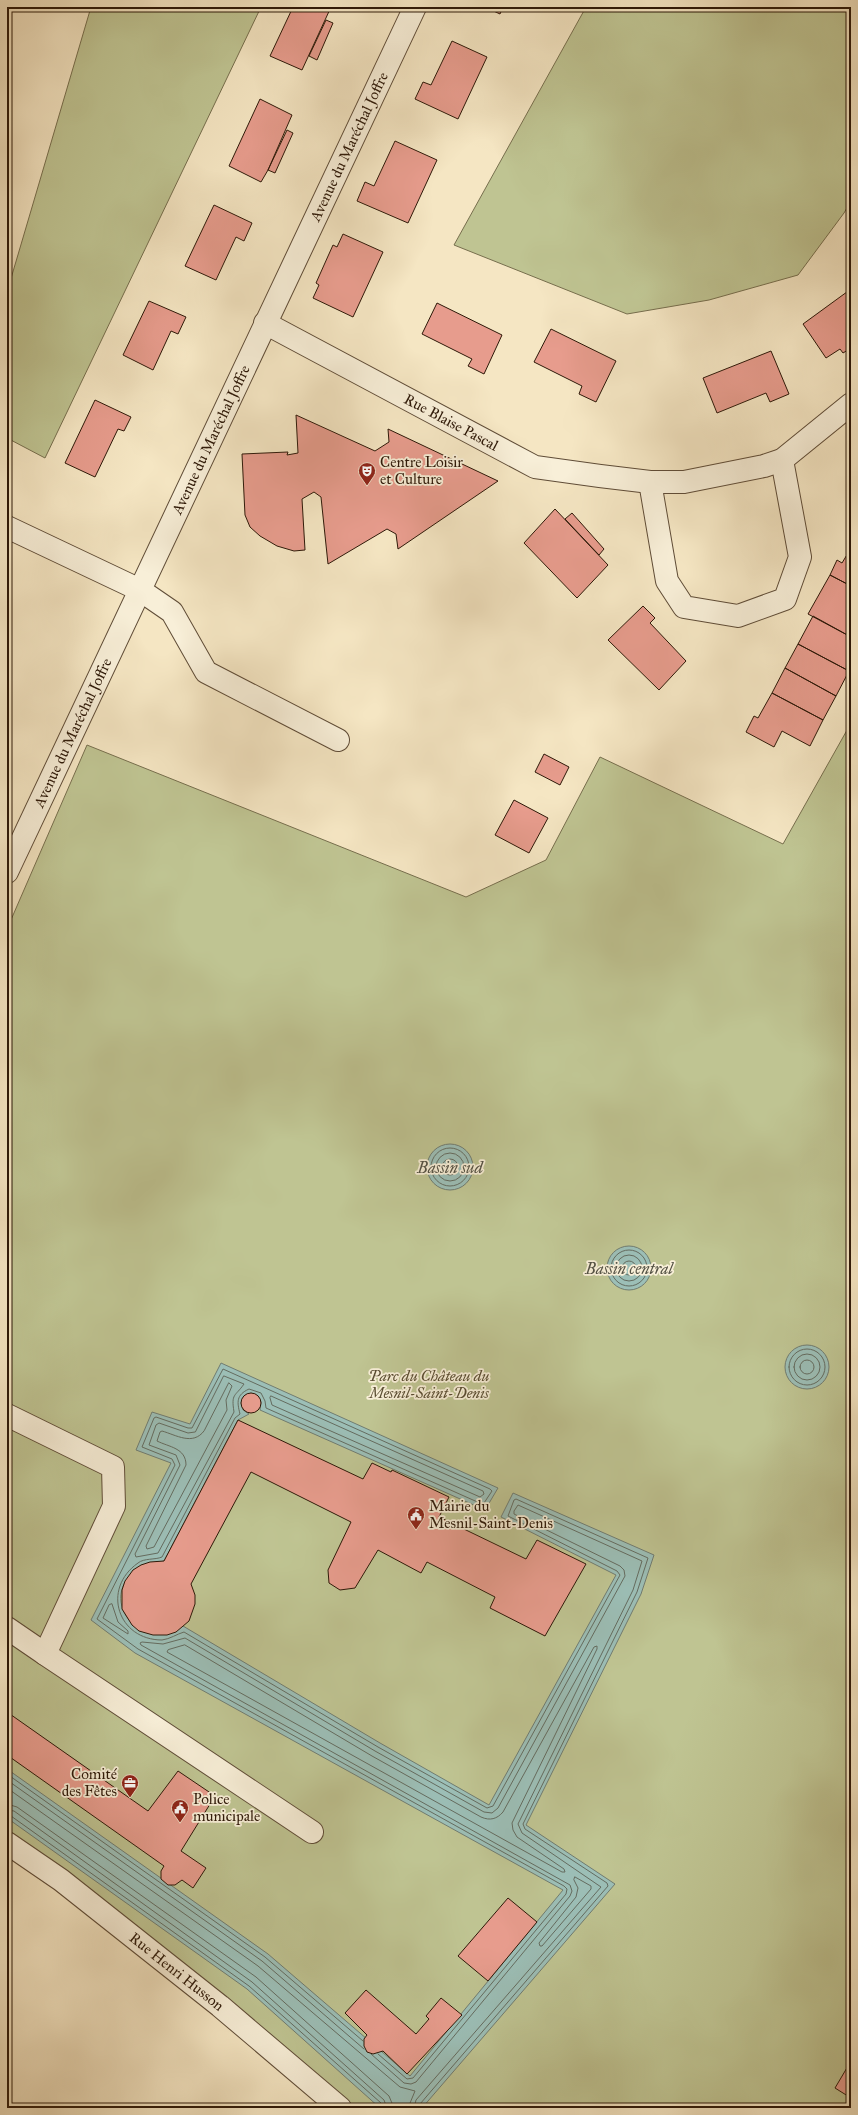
<svg xmlns="http://www.w3.org/2000/svg" width="858" height="2115" font-family="'IM FELL Great Primer',serif">
<style>
.green{fill:#bfc492;stroke:#766e4d}
.water{fill:#9cbfb7;stroke:#707c71}
.lines{fill:none;stroke-linecap:round;stroke-linejoin:round}
.shore{stroke:#646c60;stroke-width:1}
.building{fill:#e79c8d;stroke:#2d1808}
.minor-casing{stroke:#5f4c37;stroke-width:24}
.minor{stroke:#f8efd8;stroke-width:22}
.labels{text-anchor:middle;dominant-baseline:central;stroke-width:3.5;stroke-linejoin:round;paint-order:stroke}
.street-label{font-size:15px;fill:#2d1808;stroke:#f8efd8}
.poi-label{font-size:15px;fill:#2d1808;stroke:#f8efd8;text-anchor:start}
.park-label{font-size:15px;font-style:italic;fill:#594c31;stroke:#f8efd8}
.water-label{font-size:16px;font-style:italic;fill:#545245;stroke:#f8efd8}
</style>
<rect width="100%" height="100%" fill="#f5e6c3"/>
<filter id="stains"><feTurbulence type="fractalNoise" baseFrequency=".005" numOctaves="4"/><feColorMatrix values="0 0 0 0 .2 0 0 0 0 .09 0 0 0 0 .02 0 0 0 .5 -.17"/></filter>
<radialGradient id="worn" r=".72"><stop offset=".6" stop-color="#630" stop-opacity="0"/><stop offset="1" stop-color="#630" stop-opacity=".3"/></radialGradient>
<path class="green" d="M 91,7 L 261,7 L 45,458 L 7,438 L 7,292 Z
M 586,7 L 851,7 L 851,201 L 844,213 L 798,275 L 709,300 L 627,314 L 454,245 Z
M 851,723 L 851,2108 L 356,2108 L 7,1839 L 7,929 L 87,745 L 466,897 L 546,860 L 600,757 L 783,844 Z"/>
<path class="water" d="M427 1167a23 23 0 1 1 46 0a23 23 0 1 1-46 0Z
M607 1268a22 22 0 1 1 44 0a22 22 0 1 1-44 0Z
M785 1367a22 22 0 1 1 44 0a22 22 0 1 1-44 0Z
M 221,1363 L 498,1488 L 485,1510 L 260,1410 L 261,1402 L 258,1396 L 251,1393 L 244,1396 L 241,1403 L 243,1410 L 249,1414 L 238,1420 L 164,1561 C 157,1563 149,1563 142,1565 C 139,1566 136,1570 133,1573 C 99,1602 142,1654 183,1626 L 380,1743 L 489,1805 L 616,1575 L 501,1517 L 513,1493 L 654,1555 L 641,1594 L 526,1825 L 615,1884 L 422,2108 L 380,2108 L 247,1989 L 7,1818 L 7,1769 L 268,1954 L 410,2076 L 563,1890 L 135,1653 L 91,1620 L 171,1463 L 136,1450 L 152,1412 L 190,1424 Z"/>
<g class="lines">
<path class="shore" d="M431 1167a19 19 0 1 1 38 0a19 19 0 1 1-38 0Z
M436 1167a14 14 0 1 1 28 0a14 14 0 1 1-28 0Z
M442 1167a8 8 0 1 1 16 0a8 8 0 1 1-16 0Z
M611 1268a18 18 0 1 1 36 0a18 18 0 1 1-36 0Z
M616 1268a13 13 0 1 1 26 0a13 13 0 1 1-26 0Z
M622 1268a7 7 0 1 1 14 0a7 7 0 1 1-14 0Z
M789 1367a18 18 0 1 1 36 0a18 18 0 1 1-36 0Z
M794 1367a13 13 0 1 1 26 0a13 13 0 1 1-26 0Z
M800 1367a7 7 0 1 1 14 0a7 7 0 1 1-14 0Z
M 224,1376 L 244,1384 C 235,1397 231,1393 234,1412 L 158,1553 L 136,1557 L 135,1554 L 180,1465 L 176,1455 L 149,1445 L 156,1425 L 159,1423 L 188,1433 L 195,1432 Z
M 229,1383 L 232,1386 L 226,1400 L 227,1410 L 154,1547 L 147,1549 L 146,1546 L 186,1465 C 186,1448 169,1447 157,1441 L 160,1432 L 162,1431 C 176,1435 193,1446 204,1431 Z
M 271,1396 L 483,1491 L 484,1494 L 480,1497 L 272,1405 L 270,1398 Z
M 112,1604 L 118,1622 L 128,1631 L 128,1634 L 103,1618 L 109,1605 Z
M 185,1645 L 372,1756 L 481,1817 C 490,1821 497,1819 503,1812 L 594,1647 L 597,1646 L 597,1649 L 512,1823 L 513,1830 L 517,1837 L 564,1869 L 565,1872 L 562,1872 L 167,1652 L 168,1650 Z
M 7,1774 L 265,1957 L 363,2041
M 7,1780 L 262,1961 L 364,2049
M 7,1788 L 258,1966 L 400,2087 L 415,2091 L 408,2108
M 7,1804 L 17,1807 L 256,1977 L 389,2096 L 394,2108
M 7,1810 L 14,1811 L 252,1982 L 384,2100 L 387,2108
M 7,1815 L 11,1816 L 249,1986 L 381,2103 L 382,2108
M 575,1877 L 591,1886 L 591,1889 L 542,1946 L 540,1946 L 539,1943 L 576,1897 L 578,1888 L 574,1880 Z
M 371,2054 L 404,2083 L 411,2084 L 416,2082 L 570,1896 L 572,1891 L 570,1885 L 141,1645 L 140,1643 L 142,1642 L 163,1644 L 185,1638 L 375,1751 L 484,1812 L 492,1813 L 498,1808 L 625,1576 L 624,1570 L 620,1566 L 514,1514 L 514,1511 L 518,1505 L 642,1561 L 633,1590 L 518,1824 L 522,1833 L 601,1887 L 416,2100 L 414,2108
M 378,2054 L 407,2079 L 413,2078 L 566,1894 L 567,1889 L 564,1886 L 138,1649 L 97,1619 L 175,1465 L 172,1459 L 142,1447 L 154,1418 L 156,1417 L 188,1428 L 192,1428 L 223,1369 L 490,1489 L 492,1491 L 484,1503 L 482,1504 L 266,1408 L 265,1401 L 261,1393 L 249,1389 C 236,1395 237,1402 240,1414 L 235,1418 L 162,1557 C 155,1560 144,1558 138,1563 C 101,1589 118,1640 162,1640 C 170,1639 177,1634 184,1632 L 378,1747 L 487,1808 L 493,1806 L 620,1575 L 617,1571 L 508,1516 L 514,1500 L 516,1499 L 648,1558 L 637,1592 L 523,1824 L 525,1829 L 607,1883 L 608,1886 L 420,2104 L 419,2108"/>
</g>
<path class="building" d="M 293,7 L 331,7 L 302,70 L 270,56 Z
M 485,7 L 503,7 L 500,14 Z
M 326,20 L 333,23 L 317,60 L 309,56 Z
M 452,41 L 487,57 L 458,119 L 415,99 L 423,82 L 431,85 Z
M 260,99 L 292,115 L 268,170 L 261,182 L 229,166 Z
M 287,130 L 293,133 L 275,173 L 268,170 Z
M 395,141 L 437,160 L 408,223 L 357,201 L 365,182 L 374,186 Z
M 214,205 L 252,223 L 244,241 L 236,237 L 216,280 L 185,266 Z
M 343,234 L 383,252 L 353,317 L 313,298 L 319,285 L 316,283 L 333,245 L 337,247 Z
M 851,289 L 851,348 L 843,353 L 840,349 L 826,358 L 803,324 Z
M 149,301 L 186,317 L 178,334 L 171,331 L 153,370 L 123,355 Z
M 437,303 L 502,335 L 484,374 L 468,366 L 472,359 L 422,334 Z
M 551,329 L 616,361 L 596,402 L 579,394 L 582,386 L 534,362 Z
M 771,351 L 789,394 L 770,402 L 766,393 L 717,413 L 703,378 Z
M 95,400 L 131,417 L 124,431 L 118,429 L 95,477 L 65,463 Z
M 296,415 L 375,451 L 389,442 L 388,429 L 498,481 L 398,549 L 396,534 L 387,529 L 328,564 L 321,497 L 314,492 L 302,499 L 305,550 L 294,551 L 277,546 L 260,536 L 250,527 L 245,515 L 242,454 L 288,452 L 287,455 L 298,453 Z
M 555,509 L 608,565 L 577,598 L 524,543 Z
M 572,513 L 604,549 L 599,555 L 565,519 Z
M 851,548 L 851,586 L 830,575 L 837,560 L 842,563 Z
M 830,575 L 851,586 L 851,637 L 808,614 Z
M 643,606 L 655,618 L 650,623 L 686,661 L 659,690 L 608,640 Z
M 813,616 L 851,637 L 849,671 L 798,644 Z
M 798,644 L 849,671 L 836,696 L 785,668 Z
M 785,668 L 836,696 L 823,720 L 772,693 Z
M 772,693 L 823,720 L 810,746 L 782,731 L 774,747 L 746,732 L 754,716 L 758,718 Z
M 544,754 L 569,767 L 560,785 L 535,772 Z
M 514,800 L 548,818 L 529,853 L 495,835 Z
M241 1403a10 10 0 1 1 20 0a10 10 0 1 1-20 0Z
M 238,1420 L 363,1479 L 372,1463 L 391,1472 L 392,1470 L 449,1497 L 439,1517 L 526,1559 L 537,1540 L 586,1564 L 545,1636 L 490,1608 L 495,1597 L 427,1562 L 421,1573 L 378,1550 L 355,1588 L 340,1590 L 329,1583 L 328,1570 L 351,1522 L 251,1472 L 191,1584 L 195,1595 L 195,1604 L 189,1621 L 176,1632 L 167,1635 L 153,1635 L 139,1631 L 132,1625 L 122,1609 L 122,1590 L 125,1581 L 133,1570 L 141,1565 L 150,1562 L 164,1561 Z
M 7,1712 L 148,1811 L 178,1771 L 215,1796 L 181,1851 L 206,1868 L 193,1888 L 182,1880 L 175,1885 L 168,1885 L 161,1879 L 161,1871 L 164,1866 L 7,1755 Z
M 508,1898 L 537,1922 L 488,1981 L 458,1956 Z
M 366,1990 L 416,2034 L 429,2019 L 426,2016 L 441,1998 L 462,2015 L 407,2074 L 383,2051 L 373,2054 L 367,2052 L 364,2046 L 364,2039 L 367,2035 L 345,2013 Z
M 851,2061 L 851,2098 L 835,2088 Z"/>
<g class="lines">
<g class="minor-casing">
<g id="minor">
<path id="s1" d="M 265,323 L 535,467 L 600,476 L 650,482 L 684,482 L 764,466 L 782,460 L 851,404"/>
<path d="M 650,482 L 667,581 L 684,607 L 738,616 L 785,599 L 800,557 L 782,460"/>
<path d="M 7,527 L 140,590 L 172,612 L 206,672 L 338,740"/>
<path id="s2" d="M 7,872 L 415,7"/>
<path d="M 7,1415 L 113,1467 L 114,1506 L 45,1654 L 312,1832"/>
<path d="M 7,1628 L 45,1654"/>
<path id="s3" d="M 7,1843 L 61,1880 L 220,2006 L 340,2108"/>
</g>
</g>
<use href="#minor" class="minor"/>
</g>
<defs>
<g id="theatre-pin" transform="scale(0.9)"><path d="M0 17L-7.5 6A9.5 9.5 0 1 1 7.5 6Z" fill="#8f2418" stroke="#f8efd8"/><path d="M-5-5.5Q0-4 5-5.5V0Q5 5 0 6Q-5 5-5 0ZM-3.3-2.5H-1v1.5H-3.3ZM1-2.5H3.3v1.5H1ZM-2.8 1Q0 5.5 2.8 1Z" fill="#fff"/></g>
<g id="civic-pin" transform="scale(0.9)"><path d="M0 17L-7.5 6A9.5 9.5 0 1 1 7.5 6Z" fill="#8f2418" stroke="#f8efd8"/><path d="M-.6-6.5H3V-4.5H.6V-3L4-1V1h2V6H-6V1h2V-1L-.6-3ZM-1.2 2.5V6h2.4V2.5Z" fill="#fff"/></g>
<g id="office-pin" transform="scale(0.9)"><path d="M0 17L-7.5 6A9.5 9.5 0 1 1 7.5 6Z" fill="#8f2418" stroke="#f8efd8"/><path d="M-6-3h4V-5.5h4V-3h4V5H-6ZM-1-4.5V-3h2v-1.5ZM-6 0V1H6V0Z" fill="#fff"/></g>
</defs>
<g fill-rule="evenodd">
<use href="#theatre-pin" x="367" y="471"/>
<use href="#civic-pin" x="416" y="1515"/>
<use href="#office-pin" x="130" y="1783"/>
<use href="#civic-pin" x="180" y="1808"/>
</g>
<g class="labels">
<g class="street-label">
<text stroke="none"><textPath href="#s2" startOffset="802">Avenue du Maréchal Joffre</textPath></text>
<text stroke="none"><textPath href="#s1" startOffset="211">Rue Blaise Pascal</textPath></text>
<text stroke="none"><textPath href="#s2" startOffset="478">Avenue du Maréchal Joffre</textPath></text>
<text stroke="none"><textPath href="#s2" startOffset="154">Avenue du Maréchal Joffre</textPath></text>
<text stroke="none"><textPath href="#s3" startOffset="213">Rue Henri Husson</textPath></text>
</g>
<g class="poi-label">
<text x="380" y="462">Centre Loisir<tspan x="380" dy="17">et Culture</tspan></text>
<text x="429" y="1506">Mairie du<tspan x="429" dy="17">Mesnil-Saint-Denis</tspan></text>
<text x="117" y="1774" text-anchor="end">Comité<tspan x="117" dy="17">des Fêtes</tspan></text>
<text x="193" y="1799">Police<tspan x="193" dy="17">municipale</tspan></text>
</g>
<g class="park-label">
<text x="429" y="1376">Parc du Château du<tspan x="429" dy="17">Mesnil-Saint-Denis</tspan></text>
</g>
<g class="water-label">
<text x="450" y="1167">Bassin sud</text>
<text x="629" y="1268">Bassin central</text>
</g>
</g>
<rect width="858" height="2115" fill="none" stroke="#f5e6c3" stroke-width="24"/>
<rect x="8" y="8" width="842" height="2099" fill="none" stroke="#2d1808" stroke-width="2"/>
<rect x="12" y="12" width="834" height="2091" fill="none" stroke="#2d1808"/>
<rect width="100%" height="100%" filter="url(#stains)"/>
<rect width="100%" height="100%" fill="url(#worn)"/>
</svg>
